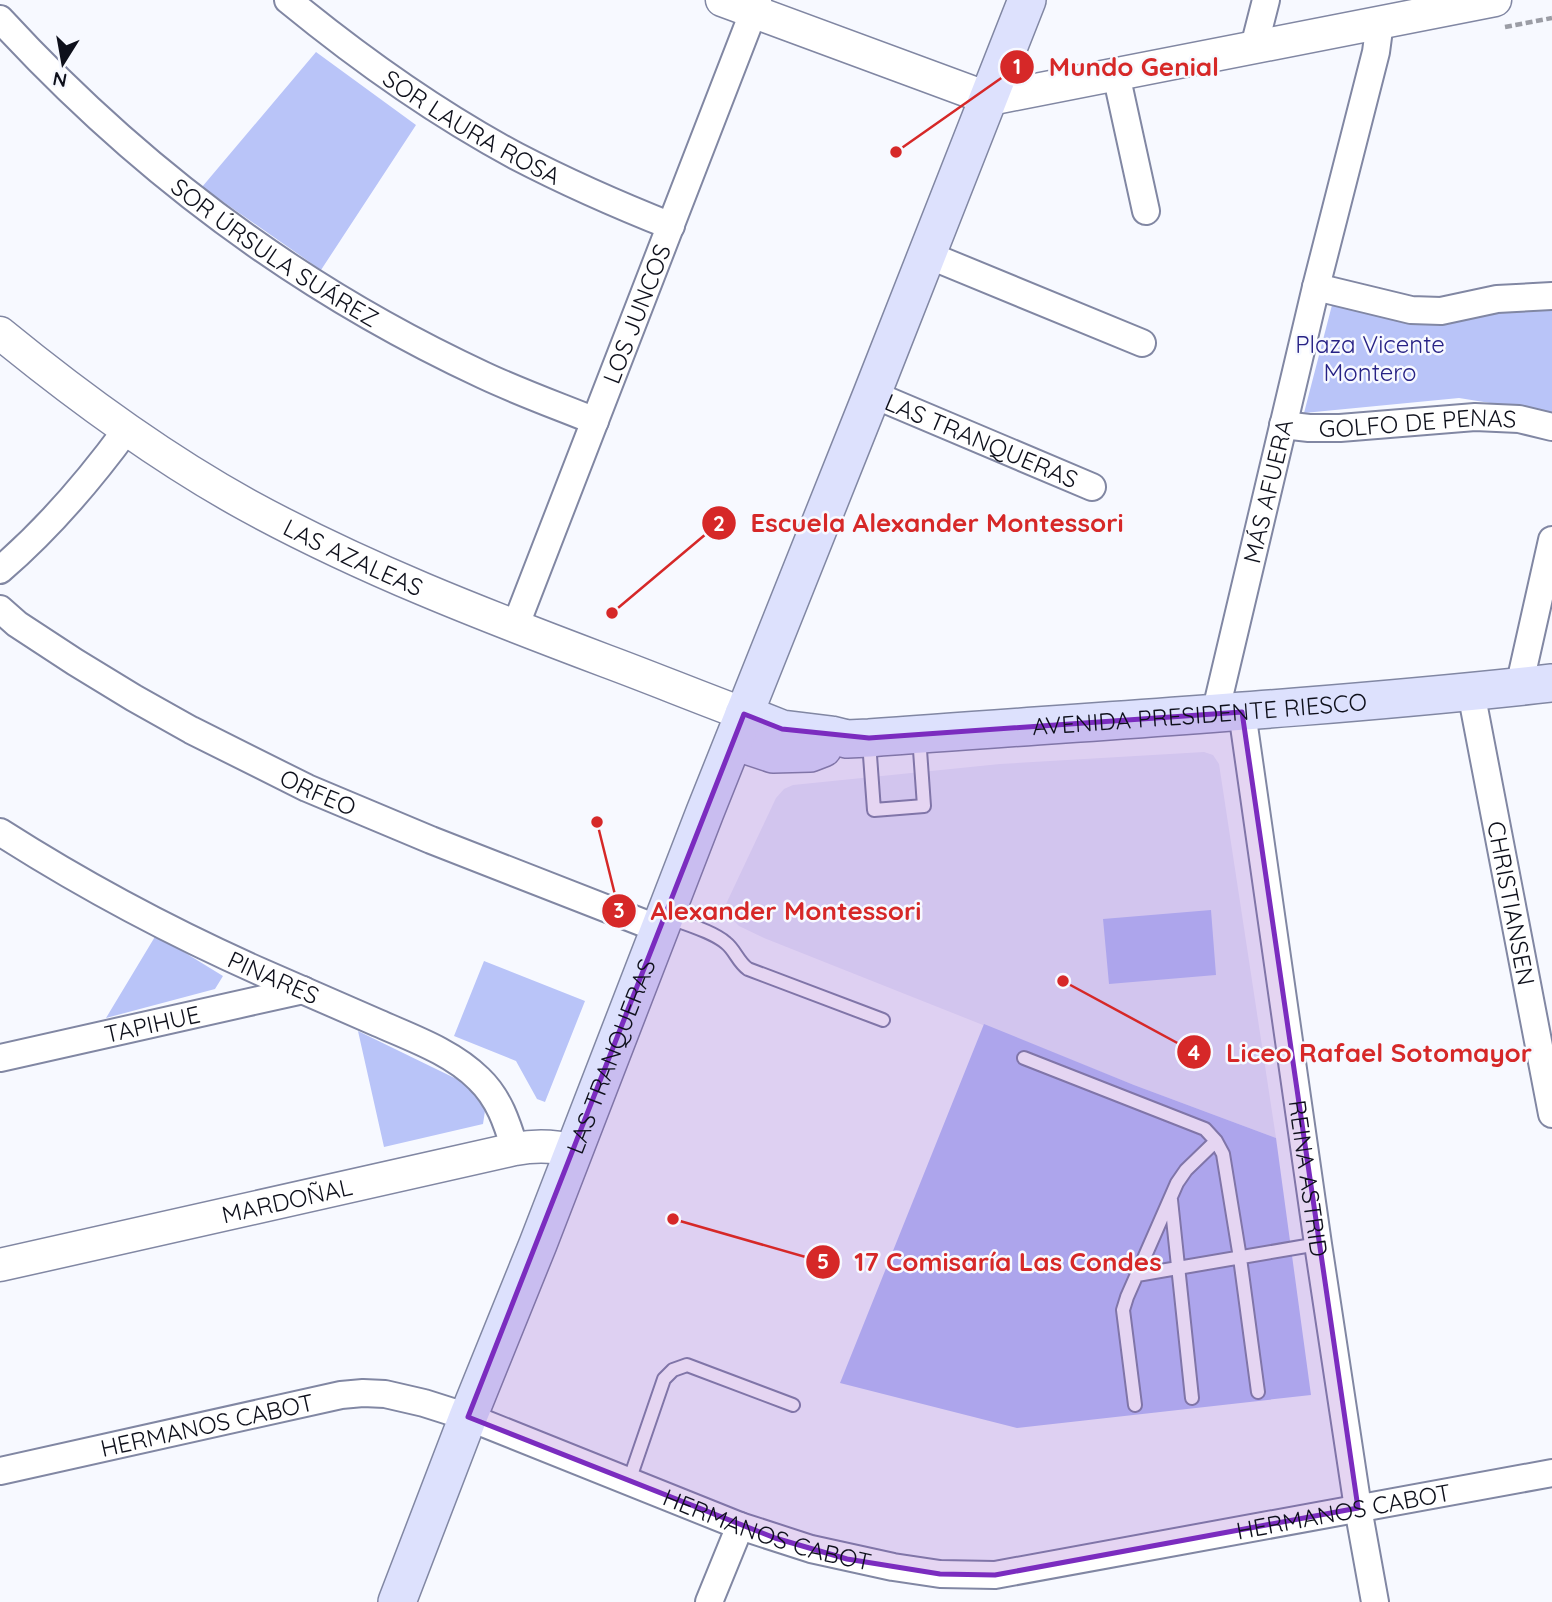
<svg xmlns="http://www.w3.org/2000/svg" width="1552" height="1602" font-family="Quicksand,sans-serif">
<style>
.built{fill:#e8ebfb}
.green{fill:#b9c4f8}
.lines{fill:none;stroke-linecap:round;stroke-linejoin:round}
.service-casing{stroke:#8187a3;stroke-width:16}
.minor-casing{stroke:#8187a3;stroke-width:30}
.tertiary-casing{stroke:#8187a3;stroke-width:35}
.secondary-casing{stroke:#8187a3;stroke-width:40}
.path{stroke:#9b9da5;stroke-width:4.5;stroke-dasharray:7 3.5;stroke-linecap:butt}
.service{stroke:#fff;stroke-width:12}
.minor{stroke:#fff;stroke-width:26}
.tertiary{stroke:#fff;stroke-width:32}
.secondary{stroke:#dde1fd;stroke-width:37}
.marked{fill:#7b2cbf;fill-opacity:0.2;stroke:#7b2cbf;stroke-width:5;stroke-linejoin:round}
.labels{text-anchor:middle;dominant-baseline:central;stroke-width:5;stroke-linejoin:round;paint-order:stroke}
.street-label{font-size:24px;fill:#0e101b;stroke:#f7f9ff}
.park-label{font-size:24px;fill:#272285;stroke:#f7f9ff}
.leader{fill:none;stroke:#d62828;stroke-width:2.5}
.callout-dot{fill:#d62828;stroke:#f7f9ff;stroke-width:2.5}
.mark-label{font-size:21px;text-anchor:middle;font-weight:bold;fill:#fff}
.callout-label{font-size:26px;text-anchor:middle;font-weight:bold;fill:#d62828;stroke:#f7f9ff;stroke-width:5;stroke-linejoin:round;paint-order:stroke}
</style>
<rect width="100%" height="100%" fill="#f7f9ff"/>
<path class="built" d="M 1204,752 L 1213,755 L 1219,764 L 1276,1138 L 1134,1085 L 764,938 L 739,926 L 726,913 L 726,904 L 776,798 L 784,789 L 793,785 L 1000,764 Z"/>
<path class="green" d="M 316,52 L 416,125 L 321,270 L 202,187 Z
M 1552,295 L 1552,413 L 1459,398 L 1304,413 L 1332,305 L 1449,317 Z
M 1211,910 L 1216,975 L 1109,984 L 1103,919 Z
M 156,935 L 223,976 L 215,989 L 106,1018 Z
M 484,961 L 585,1001 L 545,1102 L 537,1099 L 516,1061 L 454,1036 Z
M 984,1024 L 1134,1085 L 1276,1138 L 1311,1395 L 1017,1428 L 840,1383 Z
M 358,1031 L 471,1086 L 485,1111 L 483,1124 L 384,1147 Z"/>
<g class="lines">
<g class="service-casing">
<path id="service" d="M 869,742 L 874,810 L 924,806 L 919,736
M 668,917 C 685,924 712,931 726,943 C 735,950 738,962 748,969 L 883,1020
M 1024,1058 L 1205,1129 L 1216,1141 L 1223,1154 L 1240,1258 L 1258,1392
M 1171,1200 L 1192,1398
M 1137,1275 L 1318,1244
M 1135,1405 L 1123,1310 L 1127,1297 L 1177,1183 L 1186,1170 L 1216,1141
M 629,1481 L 664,1379 L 673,1370 L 687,1365 L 793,1405"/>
</g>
<g class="minor-casing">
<g id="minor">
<path id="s1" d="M 288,0 C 360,59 434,112 516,156 C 566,182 618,205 671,226"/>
<path id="s2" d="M 0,19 C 137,168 298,289 483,375 C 519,392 558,406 595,421"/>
<path d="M 1254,47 L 1266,0"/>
<path d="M 1116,74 L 1146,211"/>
<path d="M 928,255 L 1142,343"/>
<path d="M 1316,287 L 1411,310 L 1441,311 L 1497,299 L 1552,296"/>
<path id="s3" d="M 872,394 L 1092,487"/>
<path id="s4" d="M 1283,425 L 1309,428 L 1340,428 L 1475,417 L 1519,419 L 1552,427"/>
<path d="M 0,570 C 49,528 89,481 127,429"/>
<path id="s5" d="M 0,609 L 17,624 L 75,662 L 134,698 L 191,730 L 307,788 L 431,840 L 659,929"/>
<path id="s6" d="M 515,627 L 758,0"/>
<path d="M 1519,687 L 1552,540"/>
<path id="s7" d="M 1471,692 L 1552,1114"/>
<path id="s8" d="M 1242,712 L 1318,1244 L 1358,1508 L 1375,1602"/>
<path id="s9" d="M 1215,714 L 1316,287 L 1376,52 L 1380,22"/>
<path id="s10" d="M 0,832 C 83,885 171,932 261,972 C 300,989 339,1006 378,1023 C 412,1038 452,1052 479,1079 C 499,1098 507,1123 515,1149"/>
<path id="s11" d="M 0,1058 L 303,990"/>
<path id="s12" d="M 0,1471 L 341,1395 L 363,1393 L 385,1394 L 424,1403 L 468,1417 L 740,1526 L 811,1549 L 893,1567 L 940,1574 L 995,1575 L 1552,1473"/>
<path d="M 709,1602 L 740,1526"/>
</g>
</g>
<g class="tertiary-casing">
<g id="tertiary">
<path d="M 722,0 L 990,99 L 1495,0"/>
<path id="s13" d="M 0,333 C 77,396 160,457 247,505 C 362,568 484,615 606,661 C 652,678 698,697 744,714"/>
<path id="s14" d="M 0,1265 L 515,1149 C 536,1145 553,1145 573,1151"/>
</g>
</g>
<g class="secondary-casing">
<g id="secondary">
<path id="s15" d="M 744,714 L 782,729 L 831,735 L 847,739 L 869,738 C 1097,721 1325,708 1552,683"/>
<path d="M 734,741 L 773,754 L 810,753 L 823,748"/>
<path id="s16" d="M 397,1602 L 468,1417 L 538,1244 L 705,812 L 872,394 L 1027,0"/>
</g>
</g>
<path class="path" d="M 1505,27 L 1552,18"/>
<use href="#service" class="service"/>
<use href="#minor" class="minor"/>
<use href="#tertiary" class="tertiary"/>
<use href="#secondary" class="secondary"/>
</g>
<path class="marked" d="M 1242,712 L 1358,1508 L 995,1575 L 940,1574 L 847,1559 L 775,1538 L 468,1417 L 744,714 L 782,729 L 869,738 Z"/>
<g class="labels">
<g class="street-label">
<text stroke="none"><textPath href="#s1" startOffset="224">SOR LAURA ROSA</textPath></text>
<text stroke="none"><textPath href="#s2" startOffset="362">SOR ÚRSULA SUÁREZ</textPath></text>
<text stroke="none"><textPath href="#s6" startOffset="336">LOS JUNCOS</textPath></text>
<text stroke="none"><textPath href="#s4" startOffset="135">GOLFO DE PENAS</textPath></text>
<text stroke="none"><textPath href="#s3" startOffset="119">LAS TRANQUERAS</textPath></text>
<text stroke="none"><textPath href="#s9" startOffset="229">MÁS AFUERA</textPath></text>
<text stroke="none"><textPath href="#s13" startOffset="420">LAS AZALEAS</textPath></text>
<text stroke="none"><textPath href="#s15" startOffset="460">AVENIDA PRESIDENTE RIESCO</textPath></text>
<text stroke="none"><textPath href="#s5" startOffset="368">ORFEO</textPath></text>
<text stroke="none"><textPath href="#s7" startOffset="215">CHRISTIANSEN</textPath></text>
<text stroke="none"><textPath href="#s10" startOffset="310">PINARES</textPath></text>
<text stroke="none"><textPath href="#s11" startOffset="156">TAPIHUE</textPath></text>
<text stroke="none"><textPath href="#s16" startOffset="586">LAS TRANQUERAS</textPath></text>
<text stroke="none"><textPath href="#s8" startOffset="471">REINA ASTRID</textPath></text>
<text stroke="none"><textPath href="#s14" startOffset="294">MARDOÑAL</textPath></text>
<text stroke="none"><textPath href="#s12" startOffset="212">HERMANOS CABOT</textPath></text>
<text stroke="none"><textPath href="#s12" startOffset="1388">HERMANOS CABOT</textPath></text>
<text stroke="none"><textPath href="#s12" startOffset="800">HERMANOS CABOT</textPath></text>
</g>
<g class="park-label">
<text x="1370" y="344">Plaza Vicente<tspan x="1370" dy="28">Montero</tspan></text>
</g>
</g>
<path class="leader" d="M896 152L1017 67M612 613L719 523M597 822L619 911M1063 981L1194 1052M673 1219L823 1262"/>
<g class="callout-dot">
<circle cx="896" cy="152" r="7"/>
<circle cx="612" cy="613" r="7"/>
<circle cx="597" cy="822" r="7"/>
<circle cx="1063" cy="981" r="7"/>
<circle cx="673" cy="1219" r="7"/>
<circle cx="1017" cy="67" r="18"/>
<circle cx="719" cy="523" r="18"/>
<circle cx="619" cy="911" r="18"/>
<circle cx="1194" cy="1052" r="18"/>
<circle cx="823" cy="1262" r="18"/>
</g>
<g class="mark-label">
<text x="1017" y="74">1</text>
<text x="719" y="531">2</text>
<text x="619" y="918">3</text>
<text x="1194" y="1060">4</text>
<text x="823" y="1269">5</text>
</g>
<g class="callout-label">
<text x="1134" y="76">Mundo Genial</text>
<text x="937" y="532">Escuela Alexander Montessori</text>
<text x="786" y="920">Alexander Montessori</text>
<text x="1379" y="1062">Liceo Rafael Sotomayor</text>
<text x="1008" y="1271">17 Comisaría Las Condes</text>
</g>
<g transform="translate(63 63) rotate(191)" stroke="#f7f9ff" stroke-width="5" paint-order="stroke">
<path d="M0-5L12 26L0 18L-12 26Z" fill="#0e101b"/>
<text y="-10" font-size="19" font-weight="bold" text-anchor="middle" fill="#0e101b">N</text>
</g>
</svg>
